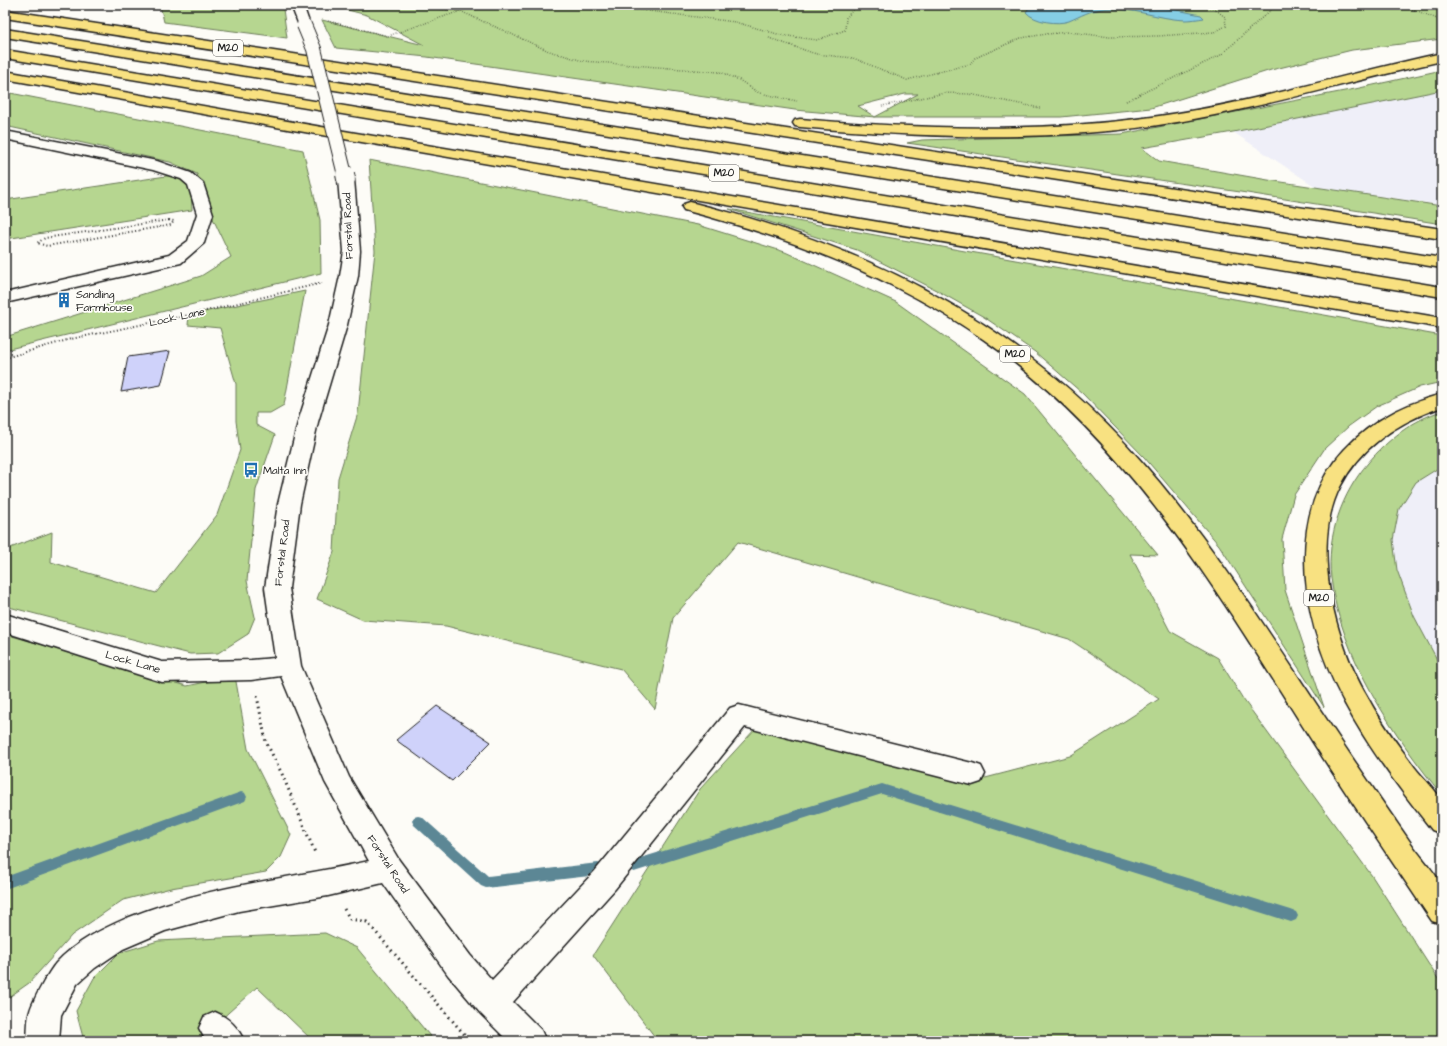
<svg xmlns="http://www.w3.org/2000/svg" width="1447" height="1046" font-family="'Architects Daughter',sans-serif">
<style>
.built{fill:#efeff8}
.green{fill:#b6d690;stroke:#697956;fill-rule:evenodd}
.water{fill:#85cee5;stroke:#5b8795}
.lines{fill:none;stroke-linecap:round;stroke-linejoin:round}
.stream{fill:#5b8795;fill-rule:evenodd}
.building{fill:#cfd2fa;stroke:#1c1c1c}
.minor-casing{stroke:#1c1c1c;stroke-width:3}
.highway-casing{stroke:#1c1c1c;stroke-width:3}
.path-far2{stroke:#1c1c1c;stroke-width:1.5;stroke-dasharray:0.5 2;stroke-linecap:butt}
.path-far1{stroke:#1c1c1c;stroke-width:2;stroke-dasharray:1 2.5;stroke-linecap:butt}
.path{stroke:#1c1c1c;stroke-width:3;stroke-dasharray:1.5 4;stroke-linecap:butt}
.minor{fill:#fdfcf7;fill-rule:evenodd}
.highway{fill:#f8e181;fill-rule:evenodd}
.minor-bridge-far1-casing{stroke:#1c1c1c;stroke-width:16;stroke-linecap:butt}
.minor-bridge-casing{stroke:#1c1c1c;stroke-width:20;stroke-linecap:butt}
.minor-bridge-far1{stroke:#fdfcf7;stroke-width:14}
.minor-bridge{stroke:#fdfcf7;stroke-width:18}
.labels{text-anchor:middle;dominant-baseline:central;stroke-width:3.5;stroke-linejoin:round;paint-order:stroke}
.shield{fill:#fdfcf7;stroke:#605f5e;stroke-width:1}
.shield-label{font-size:10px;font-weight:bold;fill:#1c1c1c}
.street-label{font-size:11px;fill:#1c1c1c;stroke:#fdfcf7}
.poi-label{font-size:11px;fill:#1c1c1c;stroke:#fdfcf7;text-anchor:start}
</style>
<rect width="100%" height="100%" fill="#fdfcf7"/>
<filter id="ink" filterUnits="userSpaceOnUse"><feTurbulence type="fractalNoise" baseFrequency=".025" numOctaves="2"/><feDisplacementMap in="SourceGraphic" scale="8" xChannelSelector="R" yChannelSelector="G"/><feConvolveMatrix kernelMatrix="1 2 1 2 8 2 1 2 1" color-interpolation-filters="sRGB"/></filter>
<g filter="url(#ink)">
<path class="built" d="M 1442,90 L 1442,205 L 1316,187 L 1233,132 Z
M 1442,468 L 1442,669 L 1414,616 L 1397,570 L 1393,540 L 1399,509 L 1416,482 L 1438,469 Z"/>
<path class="green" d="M 71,5 L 280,5 L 283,9 L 287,38 L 164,22 L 161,9 Z
M 328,5 L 1442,5 L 1442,39 L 1352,50 L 1271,70 L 1151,108 L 1061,117 L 875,117 L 795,110 L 427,57 L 336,48 L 322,20 L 424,45 L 367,15 ZM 905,94 L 918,94 L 875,117 L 858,106 Z
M 1442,70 L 1442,90 L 1233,132 L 1142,148 L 1159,161 L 1268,180 L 1442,206 L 1442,224 L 1247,193 L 907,143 L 922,140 L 1122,134 L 1355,89 Z
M 5,92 L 303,150 L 320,220 L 321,273 L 5,350 L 5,337 L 201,276 L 231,257 L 209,210 L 197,174 L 170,162 L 5,126 Z
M 369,160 L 698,225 L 785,252 L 896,302 L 1025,394 L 1158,555 L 1130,554 L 1170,631 L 1218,658 L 1243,699 L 1372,876 L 1442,985 L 1442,1041 L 658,1041 L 593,955 L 700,789 L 756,728 L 970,782 L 1070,756 L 1159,699 L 1069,639 L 738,542 L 673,618 L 655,709 L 621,669 L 446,626 L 363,620 L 317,599 L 334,552 L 338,478 L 358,413 L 375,251 Z
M 173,175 L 191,184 L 192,210 L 5,239 L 5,200 Z
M 729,209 L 1442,336 L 1442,382 L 1420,387 L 1377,406 L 1349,426 L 1325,448 L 1294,495 L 1282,539 L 1285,590 L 1324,707 L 1219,545 L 1144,457 L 1082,393 L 1035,352 L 984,317 L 936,290 L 857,250 Z
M 305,291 L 284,405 L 270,413 L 256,413 L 256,425 L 275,435 L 256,490 L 247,581 L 255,617 L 248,634 L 218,653 L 190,654 L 5,606 L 5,550 L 52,532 L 51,562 L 156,593 L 217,515 L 240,450 L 236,421 L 236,384 L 220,328 L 188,325 L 189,315 Z
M 1442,411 L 1442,468 L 1437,469 L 1416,482 L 1399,509 L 1393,540 L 1397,570 L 1414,616 L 1442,669 L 1442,795 C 1394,736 1340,655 1331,578 C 1326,537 1342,493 1368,463 C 1387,440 1414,419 1442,411 Z
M 5,634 L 187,686 L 235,676 L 248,749 L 291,835 L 281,857 L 266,872 L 171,888 L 123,900 L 72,935 L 29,983 L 5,1000 Z
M 325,933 L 357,948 L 434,1041 L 313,1041 L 257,987 L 200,1038 L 200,1041 L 84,1041 L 76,1011 L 94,978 L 119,953 L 158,941 Z"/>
<path class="water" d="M 1031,5 L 1153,5 L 1201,15 L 1204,18 C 1198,19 1191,20 1185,20 C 1158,19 1132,7 1104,9 C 1090,10 1081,16 1069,21 C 1058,25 1034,22 1026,12 Z"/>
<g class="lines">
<path class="stream" d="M 882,784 L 1291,910 L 1296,912 L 1298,916 L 1296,920 L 1291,922 L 882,794 L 634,872 L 629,870 L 628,866 L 629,862 L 634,860 Z
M 241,792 L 245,793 L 247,797 L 245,801 L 5,889 L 5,877 Z
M 418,816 L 422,817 L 488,876 L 598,863 L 603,865 L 605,869 L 603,873 L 598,875 L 486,888 L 481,886 L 414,825 L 412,821 L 414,817 Z"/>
</g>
<path class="building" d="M 170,351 L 161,385 L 121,392 L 128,357 Z
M 437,706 L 491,742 L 452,781 L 396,740 Z"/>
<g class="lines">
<g class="minor-casing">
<path id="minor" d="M 291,5 L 303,5 L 310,25 L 308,28 L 300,28 Z
M 5,131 L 157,161 L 191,173 L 203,183 L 213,214 L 204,243 L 181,263 L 5,303 L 5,293 L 169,255 L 188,241 L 197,214 L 188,185 L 181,179 L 153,170 L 5,139 Z
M 346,174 L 351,176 L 354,179 L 360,251 L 358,276 L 347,325 L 318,422 L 300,504 L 289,588 L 301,666 L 349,777 L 399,860 L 470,955 L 492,980 L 595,871 L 730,708 L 739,705 L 972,763 L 981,766 L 985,774 L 981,782 L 972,785 L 745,727 L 615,889 L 513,1002 L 541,1030 L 546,1041 L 508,1041 L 481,1014 L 448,975 L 383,883 L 328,896 L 239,911 L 165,931 L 123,949 L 95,968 L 77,984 L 61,1015 L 59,1041 L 27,1041 C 28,1032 27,1020 30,1011 C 33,1000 49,971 56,963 C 75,942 102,929 127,918 C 205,886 288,879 369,861 L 325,782 L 281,676 L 251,680 L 162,682 L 5,632 L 5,614 L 162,662 L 251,660 L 275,658 L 265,588 L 278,504 L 298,422 L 329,325 L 340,276 L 344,251 L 338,179 L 341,176 Z
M 215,1012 C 229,1018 238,1027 244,1041 L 206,1041 L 199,1028 L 204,1017 Z"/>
</g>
<g class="highway-casing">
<path id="highway" d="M 5,10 L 1442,229 L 1442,239 L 5,18 Z
M 5,29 L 1442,258 L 1442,268 L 5,37 Z
M 5,50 L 1442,287 L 1442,297 L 5,58 Z
M 1442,53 L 1442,61 C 1345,82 1250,112 1152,126 C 1035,142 917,137 800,127 L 795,126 L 793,123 L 795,120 L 800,119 C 917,129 1035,133 1152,117 C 1250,104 1345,74 1442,53 Z
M 5,71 L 350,132 L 1442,318 L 1442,328 L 350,140 L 5,79 Z
M 690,202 C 879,249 1034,330 1160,483 C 1226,563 1281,652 1339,738 C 1363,774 1388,810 1413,846 C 1420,856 1438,876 1442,886 C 1445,895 1442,915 1442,924 L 1432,921 C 1390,858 1347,796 1307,733 C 1216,589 1126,438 983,339 C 893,276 790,238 684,210 L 682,207 L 684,204 Z
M 1442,394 L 1442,407 C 1400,421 1361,446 1340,487 C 1310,547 1335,643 1368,698 C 1381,722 1397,744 1413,765 C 1420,775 1437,791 1442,801 C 1444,807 1442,826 1442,834 L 1432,830 C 1370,751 1305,664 1305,559 C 1305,523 1313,491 1334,462 C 1361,427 1399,405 1442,394 Z"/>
</g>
<path class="path-far2" d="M 432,5 L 440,9 L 460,11 L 549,51 L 583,61 L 720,72 L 739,80 L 759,93 L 797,101
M 602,5 L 735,22 L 781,35 L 817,40 L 845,30 L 846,18 L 857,5
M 1403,5 L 1442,21
M 328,21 L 388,36 L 466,9 L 471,5
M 769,38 L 816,54 L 853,58 L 907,80 L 970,64 L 975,58 L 1021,38 L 1047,34 L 1069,32 L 1110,37 L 1158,36 L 1214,32 L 1226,26 L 1225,17 L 1215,9 L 1200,5
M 1126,101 L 1221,55 L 1276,5
M 882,106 L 945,93 L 969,94 L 1040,108"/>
<path class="path-far1" d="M 169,220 L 174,221 L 171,225 L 47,246 L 37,243 L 45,238 Z
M 5,358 L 71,339 L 189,315 L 322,283"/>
<path class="path" d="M 257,696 L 266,742 L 282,774 L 316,855
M 344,909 L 350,919 L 367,922 L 470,1041"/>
<use href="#minor" class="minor"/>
<use href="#highway" class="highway"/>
<g class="minor-bridge-far1-casing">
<path id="minor-bridge-far1" d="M 304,25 L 314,49 L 345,175"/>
</g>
<g class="minor-bridge-casing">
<path id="minor-bridge" d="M 345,174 L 346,179"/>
</g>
<use href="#minor-bridge-far1" class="minor-bridge-far1"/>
<use href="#minor-bridge" class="minor-bridge"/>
</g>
</g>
<defs>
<g id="building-bare" transform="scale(1.2)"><path d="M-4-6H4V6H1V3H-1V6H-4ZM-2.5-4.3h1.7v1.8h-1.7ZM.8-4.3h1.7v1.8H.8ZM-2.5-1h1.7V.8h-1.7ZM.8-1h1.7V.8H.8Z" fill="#1f6fb2" stroke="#fdfcf7" stroke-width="2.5" paint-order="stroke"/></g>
<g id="bus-bare" transform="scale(1.2)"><path d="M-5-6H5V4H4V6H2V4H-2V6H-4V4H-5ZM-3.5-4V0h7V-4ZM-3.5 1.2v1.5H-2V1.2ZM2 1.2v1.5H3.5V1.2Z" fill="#1f6fb2" stroke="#fdfcf7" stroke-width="2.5" paint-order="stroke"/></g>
</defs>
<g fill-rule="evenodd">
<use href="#building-bare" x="64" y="300"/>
<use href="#bus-bare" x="251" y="470"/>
</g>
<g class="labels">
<g class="shield">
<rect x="213" y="40" width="30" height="16" rx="3"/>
<rect x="709" y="165" width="30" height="16" rx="3"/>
<rect x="1000" y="346" width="30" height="16" rx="3"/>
<rect x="1304" y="590" width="30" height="16" rx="3"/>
</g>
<g class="shield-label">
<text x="228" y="48">M20</text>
<text x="724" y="173">M20</text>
<text x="1015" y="354">M20</text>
<text x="1319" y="598">M20</text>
</g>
<g class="street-label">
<text transform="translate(348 226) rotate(-92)">Forstal Road</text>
<text transform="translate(177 317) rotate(-12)">Lock Lane</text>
<text transform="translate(282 553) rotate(-83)">Forstal Road</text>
<text transform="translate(133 662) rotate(16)">Lock Lane</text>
<text transform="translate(388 864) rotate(57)">Forstal Road</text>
</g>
<g class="poi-label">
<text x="76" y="294">Sandling<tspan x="76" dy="13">Farmhouse</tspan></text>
<text x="263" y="470">Malta Inn</text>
</g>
</g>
<rect width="1447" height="1046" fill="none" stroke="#fdfcf7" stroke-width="20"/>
<rect x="10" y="10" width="1427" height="1026" fill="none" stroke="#1c1c1c" stroke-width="1.5" filter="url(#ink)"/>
</svg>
